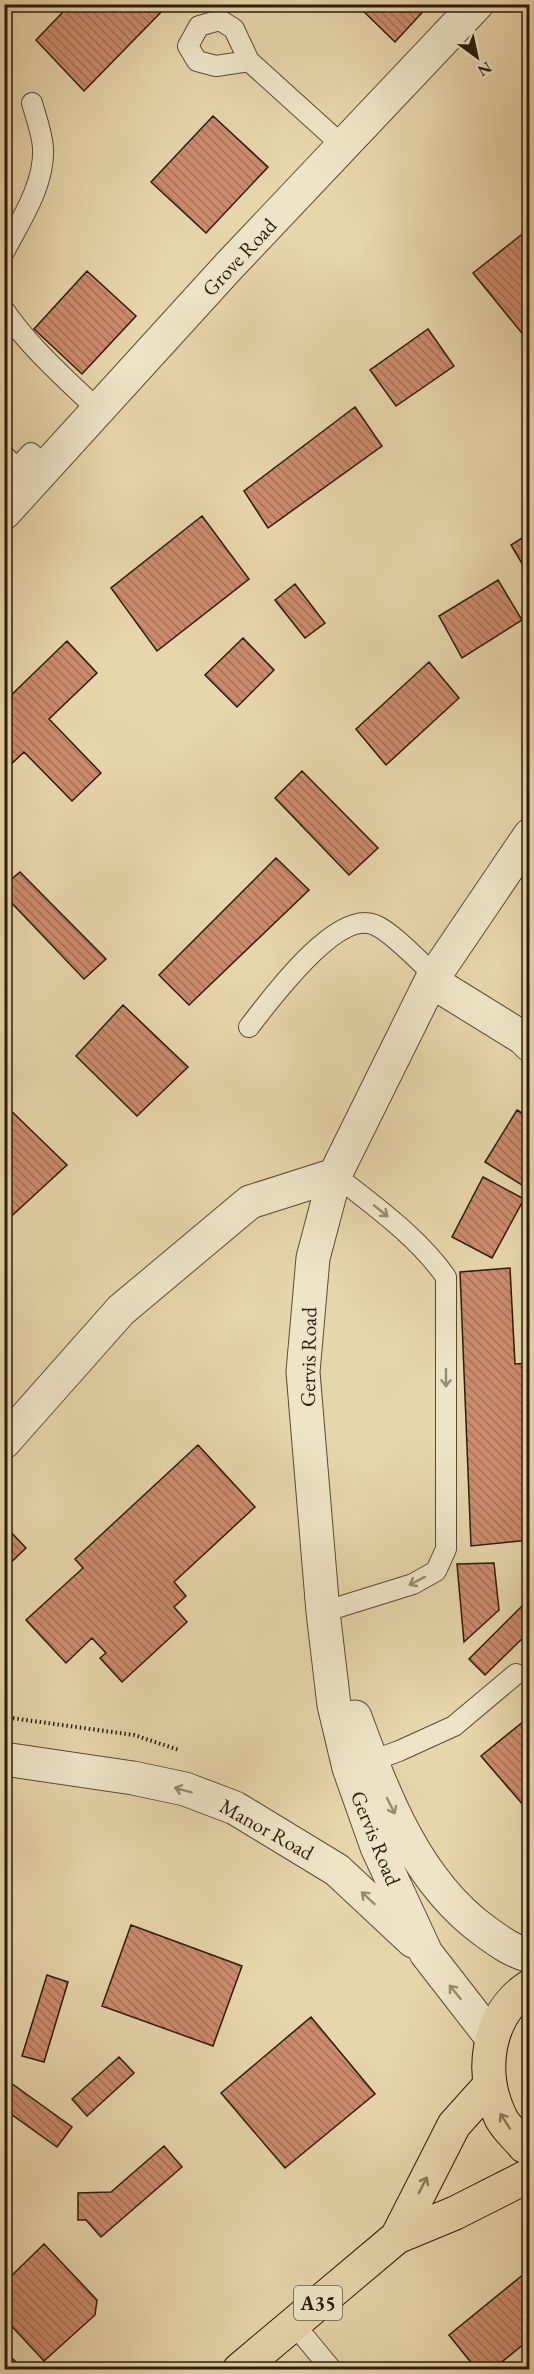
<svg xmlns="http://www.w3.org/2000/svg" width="534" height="2374" font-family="'EB Garamond',serif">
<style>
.building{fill:url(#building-back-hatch);stroke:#2b1c0a;stroke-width:1.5}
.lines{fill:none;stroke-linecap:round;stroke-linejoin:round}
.service-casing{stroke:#5a4a32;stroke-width:22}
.minor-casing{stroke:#5a4a32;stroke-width:35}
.primary-casing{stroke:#2b1c0a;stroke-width:35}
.path{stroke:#2b1c0a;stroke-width:4;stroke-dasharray:1.5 3;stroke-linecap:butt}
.service{stroke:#efe4c8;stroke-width:20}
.minor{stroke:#efe4c8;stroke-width:33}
.primary{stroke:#e7d5ab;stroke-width:33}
.oneway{stroke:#978a72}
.oneway2{stroke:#89785a}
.labels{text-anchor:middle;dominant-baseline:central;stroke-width:4.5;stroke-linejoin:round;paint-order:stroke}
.shield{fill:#efe4c8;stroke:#665843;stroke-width:1.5}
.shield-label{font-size:20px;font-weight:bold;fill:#2b1c0a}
.street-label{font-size:21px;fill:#2b1c0a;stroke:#efe4c8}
</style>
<defs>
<pattern id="building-back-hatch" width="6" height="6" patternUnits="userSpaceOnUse" patternTransform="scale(1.5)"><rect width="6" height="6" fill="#cc8b6d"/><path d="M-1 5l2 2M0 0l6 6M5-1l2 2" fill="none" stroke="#a67158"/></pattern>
</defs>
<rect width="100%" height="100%" fill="#e7d5ab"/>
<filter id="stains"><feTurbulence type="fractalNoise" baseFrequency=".00333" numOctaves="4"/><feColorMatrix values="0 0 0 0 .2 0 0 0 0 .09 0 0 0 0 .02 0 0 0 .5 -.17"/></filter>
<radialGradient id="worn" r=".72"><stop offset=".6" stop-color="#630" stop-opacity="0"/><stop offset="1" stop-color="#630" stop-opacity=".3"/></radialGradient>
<path class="building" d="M 54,4 L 169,4 L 84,91 L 36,40 L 62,13 Z
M 356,4 L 430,4 L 395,42 Z
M 213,116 L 268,167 L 206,233 L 151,182 Z
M 530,228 L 530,343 L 473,273 Z
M 87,271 L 136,316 L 82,374 L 34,329 Z
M 428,329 L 454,366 L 396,406 L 370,370 Z
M 355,407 L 382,446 L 268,528 L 244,491 Z
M 202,516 L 249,579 L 157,651 L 111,588 Z
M 530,533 L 530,577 L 511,545 Z
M 498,580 L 522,620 L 462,658 L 439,616 Z
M 295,584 L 325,623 L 305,638 L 275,600 Z
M 243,638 L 274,670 L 237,707 L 205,675 Z
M 67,641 L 97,673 L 49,719 L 101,773 L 72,801 L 24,752 L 4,771 L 4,702 Z
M 429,662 L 459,698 L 386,765 L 356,729 Z
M 302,771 L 378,848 L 349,875 L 275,798 Z
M 276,858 L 309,890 L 189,1005 L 159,975 Z
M 20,872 L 106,959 L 84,979 L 4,895 L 4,885 Z
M 123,1005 L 188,1067 L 137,1116 L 76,1056 Z
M 4,1104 L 67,1165 L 4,1223 Z
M 517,1110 L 530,1118 L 530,1190 L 485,1162 Z
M 483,1177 L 524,1199 L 492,1258 L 452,1237 Z
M 510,1268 L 515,1364 L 530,1363 L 530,1437 L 524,1437 L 529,1540 L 471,1546 L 460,1272 Z
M 198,1445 L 255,1507 L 174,1582 L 186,1596 L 174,1607 L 187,1622 L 122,1682 L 100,1658 L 106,1653 L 92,1638 L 66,1663 L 26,1620 L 83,1568 L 75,1559 Z
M 4,1525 L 26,1548 L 4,1569 Z
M 494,1563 L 499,1610 L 464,1642 L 457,1564 Z
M 530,1598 L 530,1631 L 485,1675 L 469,1659 Z
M 530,1716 L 530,1813 L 481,1756 Z
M 131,1925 L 242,1966 L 213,2046 L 102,2006 Z
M 47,1975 L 68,1982 L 44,2062 L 22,2056 Z
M 311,2017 L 375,2094 L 285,2168 L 221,2093 Z
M 119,2057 L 134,2073 L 87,2116 L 72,2099 Z
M 11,2083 L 72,2127 L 57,2147 L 4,2109 L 4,2092 Z
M 164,2146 L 182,2167 L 101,2237 L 86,2220 L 78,2220 L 78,2193 L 111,2192 Z
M 44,2244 L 97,2300 L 95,2315 L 44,2361 L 4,2318 L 4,2283 Z
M 530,2269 L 530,2339 L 492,2370 L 477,2370 L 449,2335 Z
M 4,2351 L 25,2370 L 4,2370 Z"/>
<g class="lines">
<g class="service-casing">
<path id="service" d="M 249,61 L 216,66 L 197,61 L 188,46 L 199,26 L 220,20 L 234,29 L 249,61 L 343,146
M 4,252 C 20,221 45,185 43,148 C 42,133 36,117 32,103
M 4,310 C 30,348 66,379 98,410
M 4,455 L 16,469 L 31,453 L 46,468
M 249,1027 C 270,1000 337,908 375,925 C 392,932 420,962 435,976
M 323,1612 L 413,1584 L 436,1571 L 446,1549 L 446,1277 C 417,1236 374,1206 335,1175
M 363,1764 L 399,1751 L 454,1726 L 516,1674
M 293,2323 L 332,2370"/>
</g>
<g class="minor-casing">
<path id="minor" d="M 4,513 L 229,266 L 477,4
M 431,981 L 523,1038 L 530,1045
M 4,1442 L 121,1310 L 250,1202 L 335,1175
M 355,1717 C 384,1796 416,1882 486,1932 C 500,1942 512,1951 530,1956
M 4,1759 L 133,1778 L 185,1789 L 235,1808 L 337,1870 L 413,1941
M 492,2038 L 426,1953 L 377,1847 L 349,1768 L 334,1705 L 323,1612 L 303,1372 L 313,1258 L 335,1175 L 431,981 L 530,835"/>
</g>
<g class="primary-casing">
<path id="primary" d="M 530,1986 C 486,2015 479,2073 501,2118 C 506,2128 517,2137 524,2146 L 530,2149
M 397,2237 L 454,2125 L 489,2086
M 239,2370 L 397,2237 L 455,2213 L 530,2175"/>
</g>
<path class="path" d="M 4,1717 L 134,1735 L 179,1750"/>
<use href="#service" class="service"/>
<use href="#minor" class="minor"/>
<use href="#primary" class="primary"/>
</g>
<defs><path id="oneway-shaft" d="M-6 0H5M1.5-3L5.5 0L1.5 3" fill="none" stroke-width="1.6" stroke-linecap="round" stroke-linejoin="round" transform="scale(1.5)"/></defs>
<g class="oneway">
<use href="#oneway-shaft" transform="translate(381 1211) rotate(39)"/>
<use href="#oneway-shaft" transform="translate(446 1378) rotate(90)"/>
<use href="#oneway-shaft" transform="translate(417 1581) rotate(153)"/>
<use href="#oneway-shaft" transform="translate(183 1790) rotate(-165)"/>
<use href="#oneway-shaft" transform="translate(391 1806) rotate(63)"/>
<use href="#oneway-shaft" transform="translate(368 1898) rotate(-137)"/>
<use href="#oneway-shaft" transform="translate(455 1992) rotate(-129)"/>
</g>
<g class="oneway2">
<use href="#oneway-shaft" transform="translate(505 2121) rotate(-123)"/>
<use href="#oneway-shaft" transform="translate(423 2185) rotate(-63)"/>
</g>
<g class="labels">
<rect class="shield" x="294" y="2286" width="48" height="34" rx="4.5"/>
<g class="shield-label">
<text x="318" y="2303">A35</text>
</g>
<g class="street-label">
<text transform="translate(239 257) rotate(-47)">Grove Road</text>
<text transform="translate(308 1357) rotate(-89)">Gervis Road</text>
<text transform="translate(267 1829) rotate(29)">Manor Road</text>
<text transform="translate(376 1838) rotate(68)">Gervis Road</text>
</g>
</g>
<rect width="534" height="2374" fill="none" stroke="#e7d5ab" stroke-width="24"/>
<rect x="6" y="6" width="522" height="2362" fill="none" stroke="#2b1c0a" stroke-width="3"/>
<rect x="12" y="12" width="510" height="2350" fill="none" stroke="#2b1c0a" stroke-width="1.5"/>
<g transform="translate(477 57) rotate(147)" stroke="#efe4c8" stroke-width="4.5" paint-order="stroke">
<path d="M0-4.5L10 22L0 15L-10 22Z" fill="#2b1c0a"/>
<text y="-9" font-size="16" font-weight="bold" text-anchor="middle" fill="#2b1c0a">N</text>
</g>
<rect width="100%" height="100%" filter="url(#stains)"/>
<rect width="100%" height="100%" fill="url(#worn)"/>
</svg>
